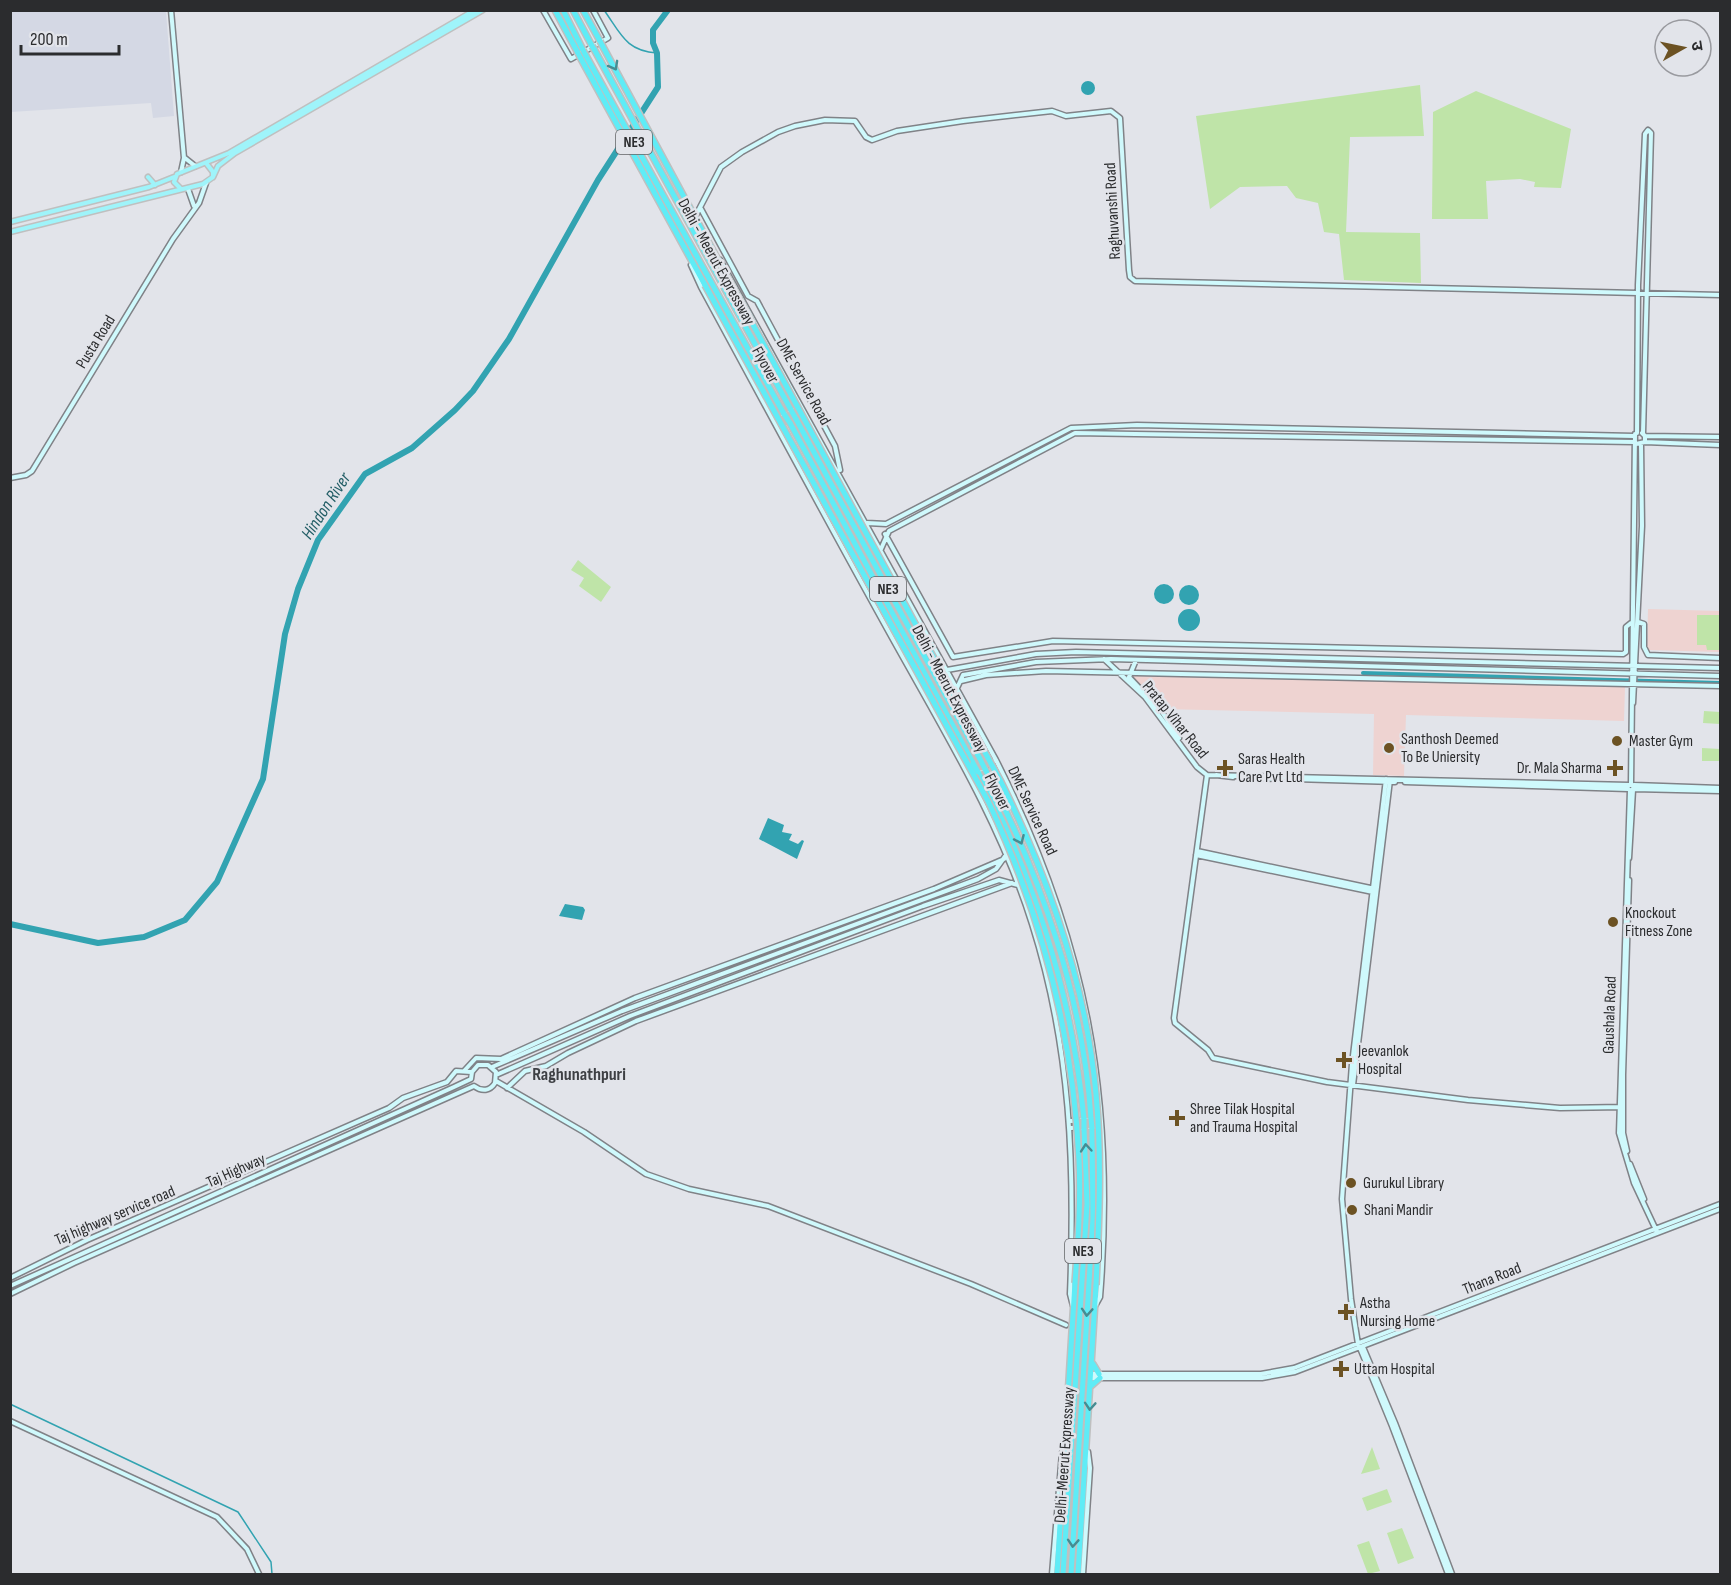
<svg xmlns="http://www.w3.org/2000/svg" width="1731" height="1585" font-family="'Sofia Sans Condensed','Noto Sans Devanagari',sans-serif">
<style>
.built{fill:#d4d8e4}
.education{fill:#eed3d1}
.green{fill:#bfe4a8}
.water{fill:#32a3b1}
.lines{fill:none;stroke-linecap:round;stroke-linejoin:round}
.stream{stroke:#32a3b1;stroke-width:1.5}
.canal{stroke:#32a3b1;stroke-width:4}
.river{stroke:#32a3b1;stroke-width:6}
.secondary-casing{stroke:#808287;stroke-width:7}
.primary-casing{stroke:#bfc0c0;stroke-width:7}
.highway-casing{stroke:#bfc0c0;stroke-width:8}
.secondary{stroke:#cff9fc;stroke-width:4}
.primary{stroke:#9ff4fa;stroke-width:4}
.highway{stroke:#5fecf6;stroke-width:5}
.highway-bridge-casing{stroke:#bfc0c0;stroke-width:8;stroke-linecap:butt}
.highway-bridge{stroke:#5fecf6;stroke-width:5}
.oneway{stroke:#458c92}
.poi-dot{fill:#6c5223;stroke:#e2e4ea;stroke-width:2}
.labels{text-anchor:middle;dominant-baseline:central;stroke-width:5;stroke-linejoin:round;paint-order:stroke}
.shield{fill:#e2e4ea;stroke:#626366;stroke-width:1.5}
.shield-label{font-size:15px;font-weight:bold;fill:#2b2c2e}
.street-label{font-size:16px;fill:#2b2c2e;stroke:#e2e4ea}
.poi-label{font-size:16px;fill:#2b2c2e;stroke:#e2e4ea;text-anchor:start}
.water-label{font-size:18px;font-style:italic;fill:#235e66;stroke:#e2e4ea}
.neighbourhood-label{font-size:18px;font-weight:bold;fill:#3e4044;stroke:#e2e4ea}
</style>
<rect width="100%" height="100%" fill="#e2e4ea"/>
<path class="built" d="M 11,10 L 166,11 L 174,116 L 153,118 L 151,103 L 11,112 Z"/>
<path class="education" d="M 1648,609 L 1720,611 L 1720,652 L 1647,650 Z
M 1130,675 L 1625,687 L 1624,721 L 1406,715 L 1404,776 L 1373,775 L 1374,714 L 1160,709 Z"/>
<path class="green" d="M 1420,85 L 1424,136 L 1350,137 L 1346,232 L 1420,233 L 1421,283 L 1344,280 L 1339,234 L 1324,232 L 1318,203 L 1296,198 L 1287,186 L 1240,187 L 1210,209 L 1196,116 Z
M 1476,91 L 1571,129 L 1561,188 L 1534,187 L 1535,182 L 1520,179 L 1486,181 L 1488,219 L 1432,219 L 1433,112 Z
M 578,560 L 611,587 L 601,602 L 579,586 L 584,578 L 571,570 Z
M 1697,615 L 1720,615 L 1720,650 L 1707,650 L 1706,645 L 1697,645 Z
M 1704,711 L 1720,712 L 1720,724 L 1703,723 Z
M 1702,748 L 1720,749 L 1720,761 L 1702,761 Z
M 1372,1447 L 1380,1469 L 1361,1474 Z
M 1387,1489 L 1392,1502 L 1367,1511 L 1362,1498 Z
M 1402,1528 L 1414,1558 L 1398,1564 L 1387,1533 Z
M 1369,1541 L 1380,1571 L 1368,1574 L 1357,1545 Z"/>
<path class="water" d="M1081 88a7 7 0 1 1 14 0a7 7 0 1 1-14 0Z
M1154 594a10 10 0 1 1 20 0a10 10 0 1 1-20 0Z
M1179 595a10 10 0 1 1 20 0a10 10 0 1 1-20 0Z
M1178 620a11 11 0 1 1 22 0a11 11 0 1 1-22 0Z
M 768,818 L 784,825 L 782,832 L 792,834 L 789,840 L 798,844 L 802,840 L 804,841 L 797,859 L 759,839 Z
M 565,904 L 583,907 L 585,910 L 582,920 L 559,916 Z"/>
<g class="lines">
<path class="stream" d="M 604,10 C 621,34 626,51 657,53
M 10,1404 L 238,1512 L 271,1562 L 272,1574"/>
<path class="canal" d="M 1363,673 L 1720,683"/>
<path class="river" d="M 10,924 L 98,943 L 144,937 L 185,920 L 217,882 L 263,779 L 285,634 L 298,589 L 318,540 L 365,474 L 412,448 L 455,410 L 473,391 L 509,339 L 598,180 L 658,87 L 657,53 L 653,43 L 653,30 L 668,10"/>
<g class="secondary-casing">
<path id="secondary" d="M 171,10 L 184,158 L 181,172
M 543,10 L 571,59 L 608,38 L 593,10
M 185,158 L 195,166
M 188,189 L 194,206
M 701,209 L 748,296 L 757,301 L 835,446 L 840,470
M 695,217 L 721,167 L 742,152 L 778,132 L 795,126 L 825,120 L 855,121 L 866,137 L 872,140 L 897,131 L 963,121 L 1052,111 L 1066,116 L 1111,111 L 1120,118 L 1129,270 L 1130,277 L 1135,281 L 1720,295
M 720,260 L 996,760 C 1086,938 1116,1098 1100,1297 L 1095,1306
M 691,265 L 701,287 C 764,403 826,519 890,634 C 942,728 1000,821 1032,924 C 1071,1047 1075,1166 1070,1294 L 1073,1306
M 777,420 L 799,408
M 1637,433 L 1638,285 L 1645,134 L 1648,130 L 1651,133 L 1643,433
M 1645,436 L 1720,437
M 1645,442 L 1720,445
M 1636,444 L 1645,442 L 1645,436 L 1642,433
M 10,478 L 26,475 L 32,471 L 173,239 L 199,203 L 206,183
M 867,523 L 886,524 L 1071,428 L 1137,425 L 1634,436
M 885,534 L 953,657 L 1053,641 L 1623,654 L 1626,652 L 1626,627 L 1631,623
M 881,549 L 889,531 L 1075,433 L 1634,442
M 1638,622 L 1644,624 L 1644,647 L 1648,655 L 1720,658
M 1104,659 L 1145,697 L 1197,767 L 1207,775 L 1629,785
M 1136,660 L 1129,677 L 1162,712 L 1179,738
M 947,670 L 1036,654 L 1076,652 L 1720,668
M 961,681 L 986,675 L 1046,671 L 1720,686
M 957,688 L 963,675 L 969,674 L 1036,662 L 1111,659 L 1720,676
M 1633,703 L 1642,526 L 1641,445
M 976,772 L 996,760
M 1207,775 L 1174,1018 L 1175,1023 L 1208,1050 L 1213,1058 L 1327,1082 L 1468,1100 L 1560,1108 L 1623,1107
M 1216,775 L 1233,777
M 1255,778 L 1281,779
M 1294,779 L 1395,782
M 1405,782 L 1628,789
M 1631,784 L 1634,787 L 1632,790
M 1634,785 L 1720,788
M 1628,786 L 1631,784 L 1635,434
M 1634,789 L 1720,791
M 1630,790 L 1619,1133 L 1634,1183 L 1657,1232
M 1197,851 L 1375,889
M 1196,855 L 1373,892
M 1629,858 L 1633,790
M 934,889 L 1004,859
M 492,1067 L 622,1011 L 978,879 L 996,869 L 1006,855
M 464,1071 L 476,1058 L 501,1059 L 635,998 L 934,889
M 496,1075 L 630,1016 L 923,906 L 999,880 L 1018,885
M 496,1081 L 584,1132 L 646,1174 L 689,1189 L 768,1206 L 971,1284 L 1066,1325
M 1353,1085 L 1390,780
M 507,1088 L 525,1071 L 546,1066 L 568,1053 L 636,1021 L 1012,883
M 1070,1121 L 1099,1120
M 1071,1128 L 1100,1126
M 1627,1151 L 1623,1133 L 1623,1075 L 1629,880
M 1630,1164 L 1644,1199
M 10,1278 L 87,1240 L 389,1108 L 403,1098 L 447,1082 L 456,1071 L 471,1072
M 10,1286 L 454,1087 L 471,1079 L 472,1072 L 478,1065 L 488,1065 L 496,1072 L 495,1083 C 490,1091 482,1092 474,1086 L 74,1263 L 10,1294
M 1358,1344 L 1351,1299 L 1342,1199 L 1352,1064 L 1386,779
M 1363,1347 L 1395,1423 L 1452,1574
M 1360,1348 L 1392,1426 L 1448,1574
M 1092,1374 L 1261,1374 L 1294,1368 L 1720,1204
M 1091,1378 L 1262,1378 L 1295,1372 L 1720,1209
M 10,1421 L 217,1517 L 247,1549 L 259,1574
M 1052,1574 L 1062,1453
M 1083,1574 L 1090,1468 L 1088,1452"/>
</g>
<g class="primary-casing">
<path id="primary" d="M 148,177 L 155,185
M 213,177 L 218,166 L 235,153 L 483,10
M 180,188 L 174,182 L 177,174 L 229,153 L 475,10
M 10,222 L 149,187 L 174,177
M 10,232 L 203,184 L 213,177 L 213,172 L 206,163"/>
</g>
<g class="highway-casing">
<path id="highway" d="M 555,10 L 578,53
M 563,10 L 583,50
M 573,10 L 592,46
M 583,10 L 600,41
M 602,45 L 725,273
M 594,49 L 791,410
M 585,54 L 784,414
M 580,57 L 705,285
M 796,419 L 980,759
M 790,423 L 973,763
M 985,769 C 1041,876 1083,997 1091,1118
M 978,772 C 1036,880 1072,996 1084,1119
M 1093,1364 L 1099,1374
M 1091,1386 L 1100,1378
M 1057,1574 L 1075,1283
M 1063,1574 L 1087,1204 L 1084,1129
M 1071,1574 L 1093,1218 L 1092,1128
M 1078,1574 L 1096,1285"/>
</g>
<use href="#secondary" class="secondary"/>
<use href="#primary" class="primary"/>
<use href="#highway" class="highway"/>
<g class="highway-bridge-casing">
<path id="highway-bridge" d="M 600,41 L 602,45
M 592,46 L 594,49
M 583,50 L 585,54
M 578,53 L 580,57
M 725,273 L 1001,782 C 1049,879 1086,985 1096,1094 C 1102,1158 1099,1221 1096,1285
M 705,285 L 988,801 C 1042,915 1073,1034 1079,1160 C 1081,1201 1078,1242 1075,1283
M 791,410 L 796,419
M 784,414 L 790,423
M 980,759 L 985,769
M 973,763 L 978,772
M 1091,1118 L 1092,1128
M 1084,1119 L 1084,1129"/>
</g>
<use href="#highway-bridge" class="highway-bridge"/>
</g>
<defs><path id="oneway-chevron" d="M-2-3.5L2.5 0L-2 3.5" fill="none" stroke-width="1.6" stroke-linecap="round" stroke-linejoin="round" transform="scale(1.5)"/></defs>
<g class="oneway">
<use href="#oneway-chevron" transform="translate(614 66) rotate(61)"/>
<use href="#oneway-chevron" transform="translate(1020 840) rotate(66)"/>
<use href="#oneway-chevron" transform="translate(1086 1148) rotate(-95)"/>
<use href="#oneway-chevron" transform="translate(1087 1312) rotate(94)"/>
<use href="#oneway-chevron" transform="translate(1090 1406) rotate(94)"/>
<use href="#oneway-chevron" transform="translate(1073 1543) rotate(94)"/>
</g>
<g class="poi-dot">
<circle cx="1617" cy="741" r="6"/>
<circle cx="1389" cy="748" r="6"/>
<path d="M1222 759h6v6h6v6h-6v6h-6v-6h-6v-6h6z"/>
<path d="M1612 759h6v6h6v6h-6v6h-6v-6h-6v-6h6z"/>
<circle cx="1613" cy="922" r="6"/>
<path d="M1341 1051h6v6h6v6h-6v6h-6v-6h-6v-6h6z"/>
<path d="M1174 1109h6v6h6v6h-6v6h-6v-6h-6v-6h6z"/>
<circle cx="1351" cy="1183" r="6"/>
<circle cx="1352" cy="1210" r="6"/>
<path d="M1343 1303h6v6h6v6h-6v6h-6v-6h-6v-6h6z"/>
<path d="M1338 1360h6v6h6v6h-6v6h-6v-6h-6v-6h6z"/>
</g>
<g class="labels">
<g class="shield">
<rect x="616" y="130" width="36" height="24" rx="4.5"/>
<rect x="870" y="577" width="36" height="24" rx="4.5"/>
<rect x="1065" y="1239" width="36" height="24" rx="4.5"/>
</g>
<g class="shield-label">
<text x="634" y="142">NE3</text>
<text x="888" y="589">NE3</text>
<text x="1083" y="1251">NE3</text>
</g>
<g class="street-label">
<text transform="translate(1113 211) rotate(-93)">Raghuvanshi Road</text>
<text transform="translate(716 262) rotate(61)">Delhi - Meerut Expressway</text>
<text transform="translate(96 342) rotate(-58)">Pusta Road</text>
<text transform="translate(765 365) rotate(61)">Flyover</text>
<text transform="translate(803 382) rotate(61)">DME Service Road</text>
<text transform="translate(949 689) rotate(62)">Delhi - Meerut Expressway</text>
<text transform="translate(1175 720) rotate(51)">Pratap Vihar Road</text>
<text transform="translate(997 792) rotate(63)">Flyover</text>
<text transform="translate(1032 811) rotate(65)">DME Service Road</text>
<text transform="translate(1610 1015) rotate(-88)">Gaushala Road</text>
<text transform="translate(236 1171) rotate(-24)">Taj Highway</text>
<text transform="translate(115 1216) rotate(-23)">Taj highway service road</text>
<text transform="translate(1492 1279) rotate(-22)">Thana Road</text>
<text transform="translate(1065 1455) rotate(-86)">Delhi-Meerut Expressway</text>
</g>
<g class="poi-label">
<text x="1401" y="739">Santhosh Deemed<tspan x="1401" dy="18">To Be Uniersity</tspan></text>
<text x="1629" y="741">Master Gym</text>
<text x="1238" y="759">Saras Health<tspan x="1238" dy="18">Care Pvt Ltd</tspan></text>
<text x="1602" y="768" text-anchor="end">Dr. Mala Sharma</text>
<text x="1625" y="913">Knockout<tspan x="1625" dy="18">Fitness Zone</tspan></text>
<text x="1358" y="1051">Jeevanlok<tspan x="1358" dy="18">Hospital</tspan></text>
<text x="1190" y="1109">Shree Tilak Hospital<tspan x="1190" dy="18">and Trauma Hospital</tspan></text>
<text x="1363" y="1183">Gurukul Library</text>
<text x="1364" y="1210">Shani Mandir</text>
<text x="1360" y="1303">Astha<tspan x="1360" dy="18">Nursing Home</tspan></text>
<text x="1354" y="1369">Uttam Hospital</text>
</g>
<g class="water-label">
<text transform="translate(326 506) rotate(-57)">Hindon River</text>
</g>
<g class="neighbourhood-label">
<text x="579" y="1074">Raghunathpuri</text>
</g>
</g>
<rect width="1731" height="1585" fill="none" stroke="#2b2c2e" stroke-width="24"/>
<g transform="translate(1683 48) rotate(81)"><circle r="28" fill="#e2e4ea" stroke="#999a9f" stroke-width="1.5"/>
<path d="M0-4.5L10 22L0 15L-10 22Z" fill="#6c5223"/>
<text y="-9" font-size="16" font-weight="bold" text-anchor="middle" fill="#2b2c2e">उ</text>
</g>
<path d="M21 45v9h98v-9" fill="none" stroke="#2b2c2e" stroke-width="3"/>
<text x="30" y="45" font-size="18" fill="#2b2c2e" stroke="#e2e4ea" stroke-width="4.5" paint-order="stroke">200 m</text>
</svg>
